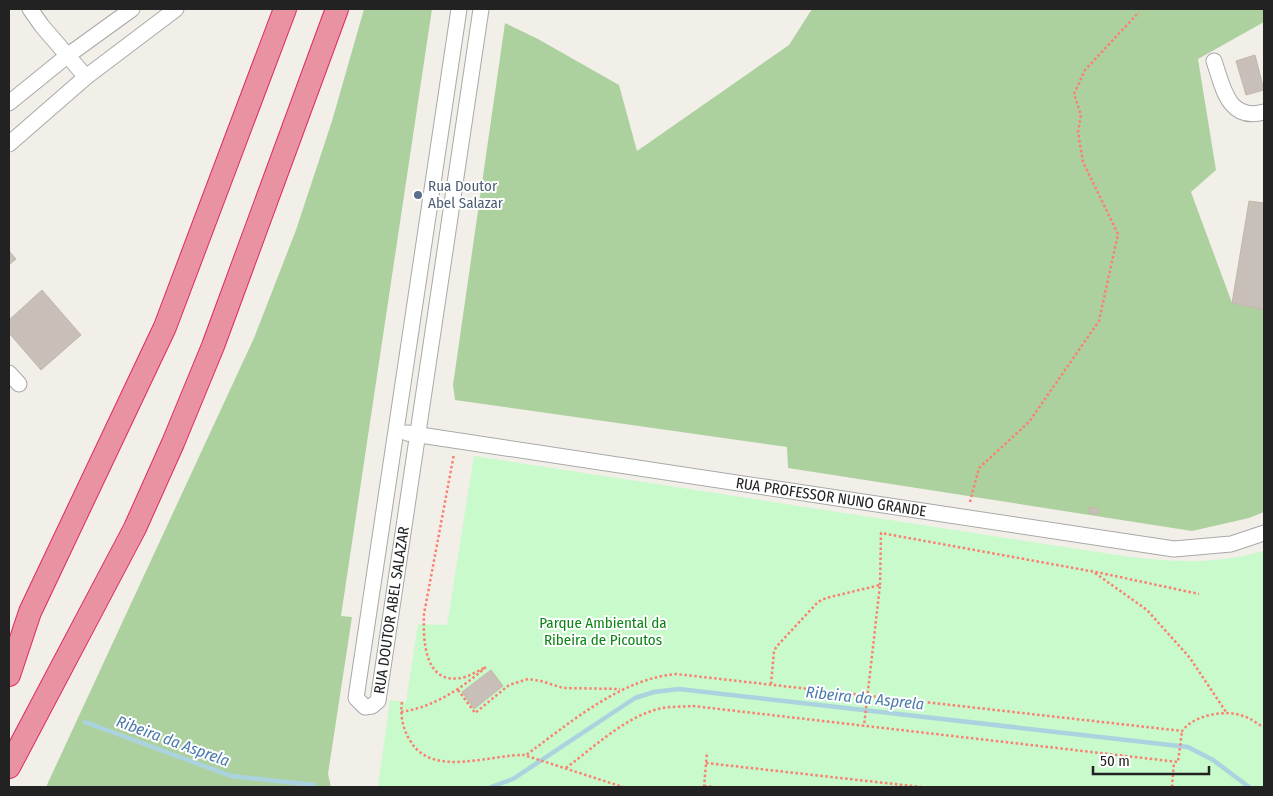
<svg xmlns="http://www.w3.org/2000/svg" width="1273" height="796" font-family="'Fira Sans Condensed',sans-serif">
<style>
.forest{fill:#add19e}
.park{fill:#c8facc}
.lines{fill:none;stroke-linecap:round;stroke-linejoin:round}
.stream{stroke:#aad3df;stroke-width:4.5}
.building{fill:#c7bfb8;stroke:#c4b6ab}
.minor-casing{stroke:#a9a9a9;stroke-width:17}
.highway-casing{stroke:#dc2a67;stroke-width:24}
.path{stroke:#fa8072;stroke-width:2.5;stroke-dasharray:2.5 2.5;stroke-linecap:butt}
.minor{stroke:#fff;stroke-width:15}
.highway{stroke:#e892a2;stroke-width:22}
.service-dot{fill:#5c6f8a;stroke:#fff;stroke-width:2}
.labels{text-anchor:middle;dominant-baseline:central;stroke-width:4;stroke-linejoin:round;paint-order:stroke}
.service-label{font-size:15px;fill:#4e5e75;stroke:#fff;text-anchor:start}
.street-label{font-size:15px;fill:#222;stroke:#fff}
.park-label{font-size:15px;fill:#0c8416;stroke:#fff}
.water-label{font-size:16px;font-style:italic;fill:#4a7aab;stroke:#fff}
</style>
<rect width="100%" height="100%" fill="#f2efe9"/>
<path class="forest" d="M 364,9 L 432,9 L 341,616 L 352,617 L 328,774 L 331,787 L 46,787 L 254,338 L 296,230 L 332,121 Z
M 812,9 L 1264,9 L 1264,22 L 1198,59 L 1216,170 L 1191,192 L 1232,303 L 1264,310 L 1264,512 L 1249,518 L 1192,531 L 788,468 L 787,447 L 455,400 L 453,385 L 505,23 L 538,39 L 619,85 L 637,151 L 789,45 Z"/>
<path class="park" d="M 474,456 L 1137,558 C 1187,562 1216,564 1264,551 L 1264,787 L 378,787 L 390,700 L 406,702 L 418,624 L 447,625 Z"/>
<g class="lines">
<path class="stream" d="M 85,722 L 231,776 L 314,785
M 491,787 L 513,779 L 635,698 L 654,692 L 679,689 L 1188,747 L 1213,760 L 1249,787"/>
</g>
<path class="building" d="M 1255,55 L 1264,90 L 1246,95 L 1236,61 Z
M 1249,201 L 1264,203 L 1264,310 L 1232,303 Z
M 9,251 L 16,259 L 9,265 Z
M 42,290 L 81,335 L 41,370 L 9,333 L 9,320 Z
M 1090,507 L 1099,509 L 1098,514 L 1089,513 Z
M 491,670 L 503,686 L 474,709 L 462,692 Z"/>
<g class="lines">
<g class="minor-casing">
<g id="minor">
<path d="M 30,9 L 42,26 L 86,77"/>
<path id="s1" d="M 459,9 L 356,698 L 365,707 L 372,706 L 378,701 L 481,9"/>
<path d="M 1214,61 C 1223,87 1228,122 1264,112"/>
<path d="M 9,103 L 67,56 L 132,9"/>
<path d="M 9,144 L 86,77 L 176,9"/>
<path d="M 9,373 L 19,384"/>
<path id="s2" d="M 407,433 L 1174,549 L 1231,544 L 1264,533"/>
</g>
</g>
<g class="highway-casing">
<path id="highway" d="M 9,675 L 30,612 L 165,327 L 285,9
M 9,767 L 135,528 L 173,443 L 213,346 L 337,9"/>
</g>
<path class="path" d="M 970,502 L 979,468 L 1029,422 L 1099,321 L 1118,234 L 1083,162 L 1078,132 L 1081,115 L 1074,94 L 1085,70 L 1139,12
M 1095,573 L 1147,610 L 1190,658 L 1226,712
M 880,585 L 881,533 L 1101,573 L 1199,594
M 771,684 L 774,651 L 777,646 L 818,602 L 826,598 L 880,585 L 864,726
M 458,690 L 475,713 L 509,685 L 528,679 L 541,681 L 563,688 L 620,689
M 402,702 C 400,716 403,730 411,742 C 433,778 491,754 526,755 C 570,723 620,679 676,674 L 1182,731 C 1194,715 1225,709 1243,716 C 1251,718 1257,724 1264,727
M 401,712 C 434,707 461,689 486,667 C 479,670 472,675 465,677 C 424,688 423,640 424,614 L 454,454
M 527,756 L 623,787
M 706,763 L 921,787
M 566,768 C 594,747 624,718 658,709 C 669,706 682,707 693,706 L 1178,762 L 1182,731
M 704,786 L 715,787
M 704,787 L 707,752
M 1172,787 L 1174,762"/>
<use href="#minor" class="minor"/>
<use href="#highway" class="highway"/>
</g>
<circle class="service-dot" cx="418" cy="195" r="5"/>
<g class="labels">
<g class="service-label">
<text x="428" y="186">Rua Doutor<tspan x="428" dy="17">Abel Salazar</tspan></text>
</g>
<g class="street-label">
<text stroke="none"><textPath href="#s2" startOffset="429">RUA PROFESSOR NUNO GRANDE</textPath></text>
<text stroke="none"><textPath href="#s1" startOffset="816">RUA DOUTOR ABEL SALAZAR</textPath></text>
</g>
<g class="park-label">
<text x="603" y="623">Parque Ambiental da<tspan x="603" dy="17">Ribeira de Picoutos</tspan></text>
</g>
<g class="water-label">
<text transform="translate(865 698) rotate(6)">Ribeira da Asprela</text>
<text transform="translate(173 741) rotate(20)">Ribeira da Asprela</text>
</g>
</g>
<rect width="1273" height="796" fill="none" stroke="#222222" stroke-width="20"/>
<path d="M1093 766v8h116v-8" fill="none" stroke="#222222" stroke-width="2.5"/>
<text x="1100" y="766" font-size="15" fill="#222222" stroke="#ffffff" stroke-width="4" paint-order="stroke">50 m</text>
</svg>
